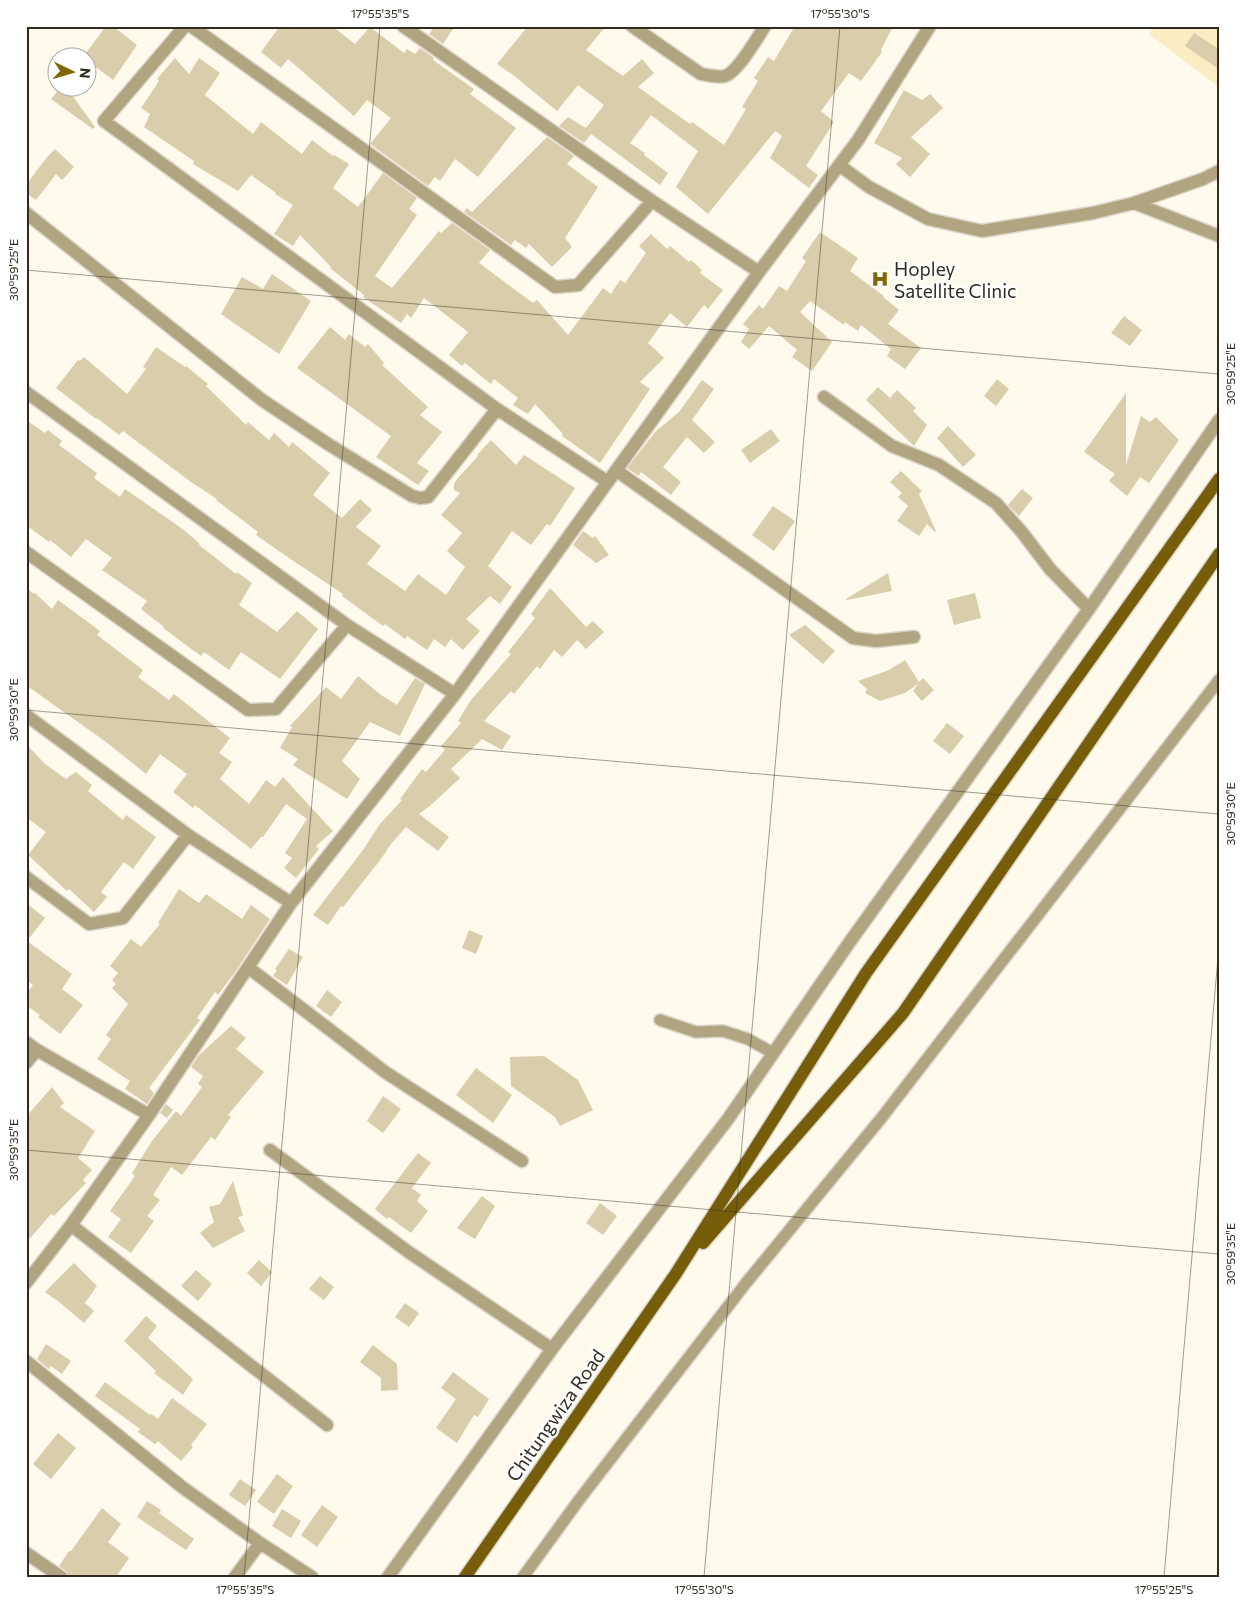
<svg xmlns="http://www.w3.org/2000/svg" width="1245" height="1603" font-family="Commissioner,sans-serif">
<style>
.built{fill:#fbecc2}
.building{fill:#d9cdac}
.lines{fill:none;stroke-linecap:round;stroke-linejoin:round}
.service-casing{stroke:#dad5c7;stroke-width:14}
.minor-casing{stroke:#dad5c7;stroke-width:15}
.primary-casing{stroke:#dad5c7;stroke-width:15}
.service{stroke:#b1a481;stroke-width:11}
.minor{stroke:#b1a481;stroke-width:12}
.primary{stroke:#755d0a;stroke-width:12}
.ticks{fill:none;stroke:#302b1e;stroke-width:1;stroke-opacity:0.45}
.labels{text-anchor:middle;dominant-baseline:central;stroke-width:5;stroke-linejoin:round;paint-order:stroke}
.poi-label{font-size:19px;fill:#302b1e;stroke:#fff;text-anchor:start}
.street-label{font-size:19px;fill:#302b1e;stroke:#fff}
.neatline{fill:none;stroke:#302b1e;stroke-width:2}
.ticks-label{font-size:12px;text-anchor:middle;fill:#302b1e}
</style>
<rect width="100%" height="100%" fill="#fffaec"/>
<path class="built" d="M 1154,26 L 1219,26 L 1219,87 L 1149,34 Z"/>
<path class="building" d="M 106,26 L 113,26 L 137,45 L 113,80 L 88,61 L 88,58 L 83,57 Z
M 280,26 L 332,26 L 355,44 L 370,27 L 404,53 L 407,49 L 415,54 L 420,48 L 434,58 L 433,60 L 474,89 L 470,94 L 516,128 L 478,177 L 455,159 L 440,181 L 435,177 L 428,186 L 370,144 L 391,118 L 367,100 L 354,116 L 288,59 L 281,68 L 261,52 Z
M 435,26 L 455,26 L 443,44 L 429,34 Z
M 528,26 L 606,26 L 586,50 L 623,76 L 642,59 L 654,73 L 638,87 L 690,124 L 692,122 L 724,145 L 746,109 L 742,107 L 758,81 L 754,78 L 768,57 L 774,61 L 795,26 L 893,26 L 881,50 L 882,52 L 861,81 L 849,73 L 821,111 L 834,122 L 806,166 L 818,175 L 809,188 L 770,158 L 782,136 L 775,131 L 708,214 L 676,187 L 698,151 L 651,115 L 630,143 L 645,153 L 644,155 L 668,173 L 660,185 L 591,134 L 584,143 L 559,126 L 568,117 L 586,128 L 604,105 L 578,85 L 557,111 L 513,75 L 497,64 Z
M 1194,33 L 1219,49 L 1219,69 L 1185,46 Z
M 175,58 L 189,74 L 199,58 L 220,73 L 205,95 L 253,134 L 261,122 L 302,154 L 312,140 L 333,156 L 334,155 L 349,164 L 333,188 L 358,207 L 383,173 L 417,198 L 409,209 L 417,215 L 375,276 L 392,288 L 439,231 L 441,233 L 452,223 L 490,250 L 479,263 L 533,303 L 537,300 L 568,335 L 603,288 L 611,294 L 620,280 L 625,283 L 646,253 L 639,246 L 651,234 L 667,249 L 670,246 L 689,262 L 691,260 L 702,270 L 700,273 L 723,290 L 708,309 L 704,305 L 687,327 L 670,313 L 648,343 L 664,358 L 640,382 L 650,389 L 600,463 L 562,436 L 563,434 L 535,404 L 528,414 L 513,405 L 518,398 L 494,379 L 491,384 L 465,363 L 462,366 L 449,355 L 468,332 L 424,298 L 411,318 L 407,314 L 401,323 L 363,297 L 364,295 L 330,268 L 331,267 L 300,235 L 293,246 L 274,234 L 293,205 L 275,194 L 276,193 L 251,175 L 238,191 L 193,164 L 194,161 L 144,127 L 150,114 L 141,108 L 159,81 L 157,79 Z
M 60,88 L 67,88 L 95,127 L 93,129 L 51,99 Z
M 904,90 L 922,100 L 930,94 L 943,108 L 911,137 L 930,154 L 910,177 L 896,164 L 902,158 L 874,143 Z
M 547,137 L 574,156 L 567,164 L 598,187 L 565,238 L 572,247 L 552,267 L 529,244 L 526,248 L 515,240 L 511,245 L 464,212 L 467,208 L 472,212 Z
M 55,149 L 74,167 L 62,180 L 56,174 L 36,200 L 26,193 L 26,185 L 47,157 Z
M 820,232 L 858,258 L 850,271 L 884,296 L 883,297 L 899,310 L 888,324 L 921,348 L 905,369 L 887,356 L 891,349 L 861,325 L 858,331 L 845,322 L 844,325 L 810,301 L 800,312 L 832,342 L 812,371 L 792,357 L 797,350 L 769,326 L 749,349 L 741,342 L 749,329 L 743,324 L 759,305 L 763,309 L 779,286 L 787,291 L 806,261 L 802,258 Z
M 272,274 L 311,301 L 279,354 L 221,314 L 242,277 L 263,289 Z
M 1124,316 L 1142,330 L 1130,346 L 1111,333 Z
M 330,327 L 345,340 L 349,334 L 365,347 L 368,344 L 384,363 L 382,365 L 428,407 L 420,415 L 442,432 L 417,463 L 429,471 L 418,485 L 376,457 L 391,436 L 297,368 Z
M 156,347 L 185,367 L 186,366 L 208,384 L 206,386 L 246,425 L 248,422 L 269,440 L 274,433 L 289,447 L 292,442 L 330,473 L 313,495 L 342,518 L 360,499 L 372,510 L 356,527 L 381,546 L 367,564 L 405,591 L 418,574 L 446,595 L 465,567 L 447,551 L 462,533 L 441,515 L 460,493 L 454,490 L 454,484 L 457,479 L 478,456 L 477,455 L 491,440 L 516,465 L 524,455 L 575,488 L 550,526 L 547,524 L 531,545 L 512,531 L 488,566 L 512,587 L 500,604 L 490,596 L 466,619 L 480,631 L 463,650 L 451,639 L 445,647 L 434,639 L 427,650 L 407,636 L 405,639 L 385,624 L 383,626 L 342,596 L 343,594 L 289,558 L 256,535 L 258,532 L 216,500 L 217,499 L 191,482 L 123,431 L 119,435 L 97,418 L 96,419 L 56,388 L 78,360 L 80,361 L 84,357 L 127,394 L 146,369 L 143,367 Z
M 997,379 L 1009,389 L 996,406 L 984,396 Z
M 702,380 L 714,389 L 692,420 L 715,442 L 704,453 L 687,437 L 663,467 L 681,482 L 671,495 L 641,472 L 639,476 L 627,468 L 656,431 L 679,412 Z
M 878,387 L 890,398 L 897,390 L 916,408 L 913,411 L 927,425 L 914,446 L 866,400 Z
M 1126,393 L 1126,465 L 1141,416 L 1150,422 L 1156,417 L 1179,440 L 1149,483 L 1140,477 L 1127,496 L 1109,481 L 1115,474 L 1084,452 Z
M 26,420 L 45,433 L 48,430 L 62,441 L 59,445 L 97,473 L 94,478 L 120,497 L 125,489 L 184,530 L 200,544 L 199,545 L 236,574 L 237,572 L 252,583 L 239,605 L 277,632 L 297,611 L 318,629 L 280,679 L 241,652 L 229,670 L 204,652 L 201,656 L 163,628 L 164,627 L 141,609 L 147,601 L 102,570 L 112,558 L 86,539 L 71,557 L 50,540 L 49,542 L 26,525 Z
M 948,426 L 976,455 L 963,467 L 937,438 Z
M 771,429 L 780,441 L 750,463 L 741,450 Z
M 901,471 L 922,491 L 919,494 L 936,531 L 935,532 L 927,524 L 919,536 L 897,521 L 908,506 L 898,497 L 902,493 L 890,482 Z
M 1022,489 L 1033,498 L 1019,516 L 1008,505 Z
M 773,506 L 795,521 L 774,551 L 752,535 Z
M 583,531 L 593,538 L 595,536 L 609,555 L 596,563 L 573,545 Z
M 888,573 L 892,591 L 847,600 L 846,599 Z
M 26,588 L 34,594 L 35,593 L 52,609 L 58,600 L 100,631 L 97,635 L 143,670 L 138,677 L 169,700 L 174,694 L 230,738 L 219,753 L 232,762 L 220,779 L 249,804 L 266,780 L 275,787 L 283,777 L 333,831 L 316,846 L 319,849 L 296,878 L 284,868 L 292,858 L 285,853 L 307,819 L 286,804 L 263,837 L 261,837 L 251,849 L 195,805 L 193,808 L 173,792 L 187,774 L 160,754 L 146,774 L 106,742 L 26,685 Z
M 550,588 L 586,627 L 593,621 L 604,632 L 586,649 L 577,640 L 562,657 L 554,650 L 540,669 L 537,666 L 514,694 L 511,691 L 484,721 L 511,736 L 502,750 L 482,739 L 451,769 L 460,778 L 431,805 L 419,814 L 449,837 L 438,851 L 406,827 L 391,844 L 381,859 L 343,907 L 341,906 L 328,925 L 313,915 L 363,850 L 380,824 L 402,800 L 400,799 L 422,769 L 426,772 L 445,750 L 441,746 L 461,723 L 458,721 L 471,700 L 511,654 L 508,652 L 535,618 L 531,614 Z
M 975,593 L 981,618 L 954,625 L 947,600 Z
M 805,625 L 835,651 L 823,664 L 789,635 Z
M 905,660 L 919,682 L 923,678 L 934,690 L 922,701 L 913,691 L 918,684 L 905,693 L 880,701 L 865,693 L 867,689 L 858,681 L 889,670 Z
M 358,676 L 381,695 L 397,705 L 415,678 L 425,684 L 400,736 L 370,722 L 342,761 L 360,779 L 347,799 L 293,765 L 298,759 L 280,748 L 292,727 L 290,726 L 326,687 L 341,699 Z
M 947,723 L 964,736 L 950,754 L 933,741 Z
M 26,744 L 45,764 L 66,779 L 76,772 L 92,785 L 88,791 L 123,820 L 126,815 L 156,837 L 133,869 L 124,862 L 101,892 L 107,897 L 94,912 L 69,889 L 67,891 L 28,855 L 46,832 L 26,817 Z
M 179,889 L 199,903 L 206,894 L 242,919 L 251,905 L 270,919 L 235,972 L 218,995 L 215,992 L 197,1018 L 200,1020 L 149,1088 L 154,1093 L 147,1104 L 125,1089 L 130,1081 L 97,1059 L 111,1039 L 106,1035 L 128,1004 L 112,988 L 116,984 L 112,980 L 118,973 L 110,966 L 131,939 L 141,947 L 160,924 L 158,923 Z
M 26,903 L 45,918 L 27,941 L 72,974 L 62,989 L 83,1005 L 60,1034 L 38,1017 L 40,1015 L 26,1005 L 26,994 L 33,985 L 26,980 Z
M 469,930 L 483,936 L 476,954 L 462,948 Z
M 289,949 L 303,957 L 287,985 L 273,976 L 277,970 L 275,969 Z
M 327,990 L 342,1002 L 331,1017 L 316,1006 Z
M 231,1026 L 246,1038 L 236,1049 L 264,1072 L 228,1115 L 231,1117 L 215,1140 L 211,1137 L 182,1175 L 171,1167 L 153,1195 L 160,1200 L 147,1216 L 154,1221 L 131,1253 L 108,1237 L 121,1219 L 110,1211 L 135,1176 L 132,1173 L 152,1141 L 176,1111 L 181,1116 L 202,1087 L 198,1084 L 203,1076 L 191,1067 L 199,1055 Z
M 544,1056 L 578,1080 L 593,1110 L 560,1126 L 555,1117 L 511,1086 L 510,1057 Z
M 476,1068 L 512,1095 L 493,1123 L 456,1095 Z
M 52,1087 L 64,1103 L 60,1107 L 95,1131 L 78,1158 L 92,1170 L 83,1180 L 86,1183 L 54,1216 L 51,1214 L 26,1243 L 26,1117 Z
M 383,1096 L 401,1109 L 383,1133 L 367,1121 Z
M 166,1104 L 173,1110 L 167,1118 L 160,1113 Z
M 418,1153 L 431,1163 L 412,1188 L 421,1195 L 417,1201 L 428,1211 L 411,1233 L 389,1217 L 387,1219 L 375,1209 Z
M 233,1181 L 243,1216 L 238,1217 L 245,1231 L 213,1248 L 200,1233 L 214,1222 L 209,1207 L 220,1204 Z
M 482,1196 L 495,1206 L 475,1239 L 457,1228 Z
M 600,1203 L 617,1216 L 603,1235 L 586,1223 Z
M 259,1260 L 272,1272 L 261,1286 L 247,1273 Z
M 74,1263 L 97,1286 L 85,1303 L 94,1311 L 84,1323 L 59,1302 L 45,1292 Z
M 196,1270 L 212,1284 L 198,1301 L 181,1286 Z
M 320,1276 L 334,1287 L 324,1300 L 309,1289 Z
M 405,1303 L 419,1313 L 409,1327 L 395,1317 Z
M 146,1316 L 157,1326 L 148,1338 L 193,1379 L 183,1395 L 154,1373 L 156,1371 L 124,1341 Z
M 46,1344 L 71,1361 L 62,1374 L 51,1366 L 49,1369 L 37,1359 Z
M 373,1345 L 397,1364 L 398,1390 L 381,1391 L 381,1378 L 360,1362 Z
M 453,1372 L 489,1399 L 478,1417 L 474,1415 L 457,1443 L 436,1428 L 456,1399 L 441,1388 Z
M 105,1382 L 150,1415 L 151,1414 L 158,1419 L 172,1398 L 207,1424 L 191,1445 L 193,1447 L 181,1461 L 158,1441 L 155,1444 L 138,1432 L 140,1429 L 95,1396 Z
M 58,1433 L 76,1448 L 51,1479 L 33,1464 Z
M 277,1474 L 293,1486 L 274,1514 L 257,1502 Z
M 240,1479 L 256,1490 L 245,1506 L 229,1495 Z
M 147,1501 L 161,1510 L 159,1513 L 194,1539 L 186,1550 L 137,1517 Z
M 322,1505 L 338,1517 L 317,1547 L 301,1535 Z
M 102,1508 L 121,1524 L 108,1542 L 129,1558 L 116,1577 L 69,1577 L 66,1571 L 59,1566 L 69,1551 L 71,1551 Z
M 282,1509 L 301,1521 L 291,1538 L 272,1526 Z"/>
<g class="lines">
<g class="service-casing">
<path id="service" d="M 660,1020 L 696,1032 L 723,1031 L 748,1039 L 773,1053
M 523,1577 L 579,1500 L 746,1283 L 883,1116 L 1219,680"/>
</g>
<g class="minor-casing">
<path id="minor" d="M 185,26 L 104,121 L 497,409 L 608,482
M 191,26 L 555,287 L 578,285 L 652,201
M 403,26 L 652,201 L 759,272
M 632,26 L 701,74 C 708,75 718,78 725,76 C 738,72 757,38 765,26
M 839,165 L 869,187 L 928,219 L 982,231 L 1093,213 L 1134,203 L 1203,179 L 1219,171
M 1134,203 L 1219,236
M 26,213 L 262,400 L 328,444 L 412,496 L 420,498 L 428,497 L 497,409
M 26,392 L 347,625 L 455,694
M 824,397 L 892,446 L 939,465 L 996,503 L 1021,531 L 1050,569 L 1089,609
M 617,471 L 853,638 L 876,641 L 914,637
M 26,552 L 248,710 L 276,709 L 347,625
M 26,715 L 188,835 L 291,903
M 26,877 L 89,924 L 123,918 L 188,835
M 249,968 L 385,1072 L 522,1161
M 26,1042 L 37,1050 L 149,1115
M 26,1063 L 37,1050
M 270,1150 L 410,1253 L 552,1349
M 71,1225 L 327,1425
M 26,1283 L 71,1225 L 149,1115 L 291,903 L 455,694 L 759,272 L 858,140 L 930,26
M 26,1361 L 182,1487 L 260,1543 L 312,1577
M 26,1553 L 61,1577
M 235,1577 L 260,1543
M 388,1577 L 552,1349 L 728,1119 L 849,943 L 1089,609 L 1219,420"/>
</g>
<g class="primary-casing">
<path id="primary" d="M 703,1243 L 903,1013 L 1219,554
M 465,1577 L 675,1275 L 866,973 L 1219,479"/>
</g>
<use href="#service" class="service"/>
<use href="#minor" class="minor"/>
<use href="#primary" class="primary"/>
</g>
<path class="ticks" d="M 26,270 L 1219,374M 26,710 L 1219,814M 26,1150 L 1219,1254M 244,1577 L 380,26M 704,1577 L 840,26M 1164,1577 L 1219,946"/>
<defs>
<g id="hospital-bare" transform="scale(1.35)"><path d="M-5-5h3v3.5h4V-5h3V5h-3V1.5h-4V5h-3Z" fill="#826700" stroke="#fff" stroke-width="2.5" paint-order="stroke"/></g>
</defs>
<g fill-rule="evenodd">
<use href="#hospital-bare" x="880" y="279"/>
</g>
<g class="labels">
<g class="poi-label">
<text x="894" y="268">Hopley<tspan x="894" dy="22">Satellite Clinic</tspan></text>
</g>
<g class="street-label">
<text transform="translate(555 1415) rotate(-55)">Chitungwiza Road</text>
</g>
</g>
<rect width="1245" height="1603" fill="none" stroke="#ffffff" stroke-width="55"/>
<g transform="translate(72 72) rotate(95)"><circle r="24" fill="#ffffff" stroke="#acaaa5"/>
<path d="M0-4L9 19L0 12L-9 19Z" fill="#826700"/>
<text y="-8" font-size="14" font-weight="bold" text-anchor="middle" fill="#302b1e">N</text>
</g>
<rect x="28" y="28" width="1190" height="1548" class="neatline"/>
<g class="ticks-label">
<text x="380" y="18">17°55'35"S</text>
<text x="840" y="18">17°55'30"S</text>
<text transform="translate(14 270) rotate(-90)" y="4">30°59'25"E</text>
<text transform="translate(1231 374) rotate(-90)" y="4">30°59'25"E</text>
<text transform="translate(14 710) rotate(-90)" y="4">30°59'30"E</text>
<text transform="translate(1231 814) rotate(-90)" y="4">30°59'30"E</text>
<text transform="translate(14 1150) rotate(-90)" y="4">30°59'35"E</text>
<text transform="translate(1231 1254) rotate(-90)" y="4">30°59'35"E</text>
<text x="245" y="1594">17°55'35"S</text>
<text x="704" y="1594">17°55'30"S</text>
<text x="1164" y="1594">17°55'25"S</text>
</g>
</svg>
